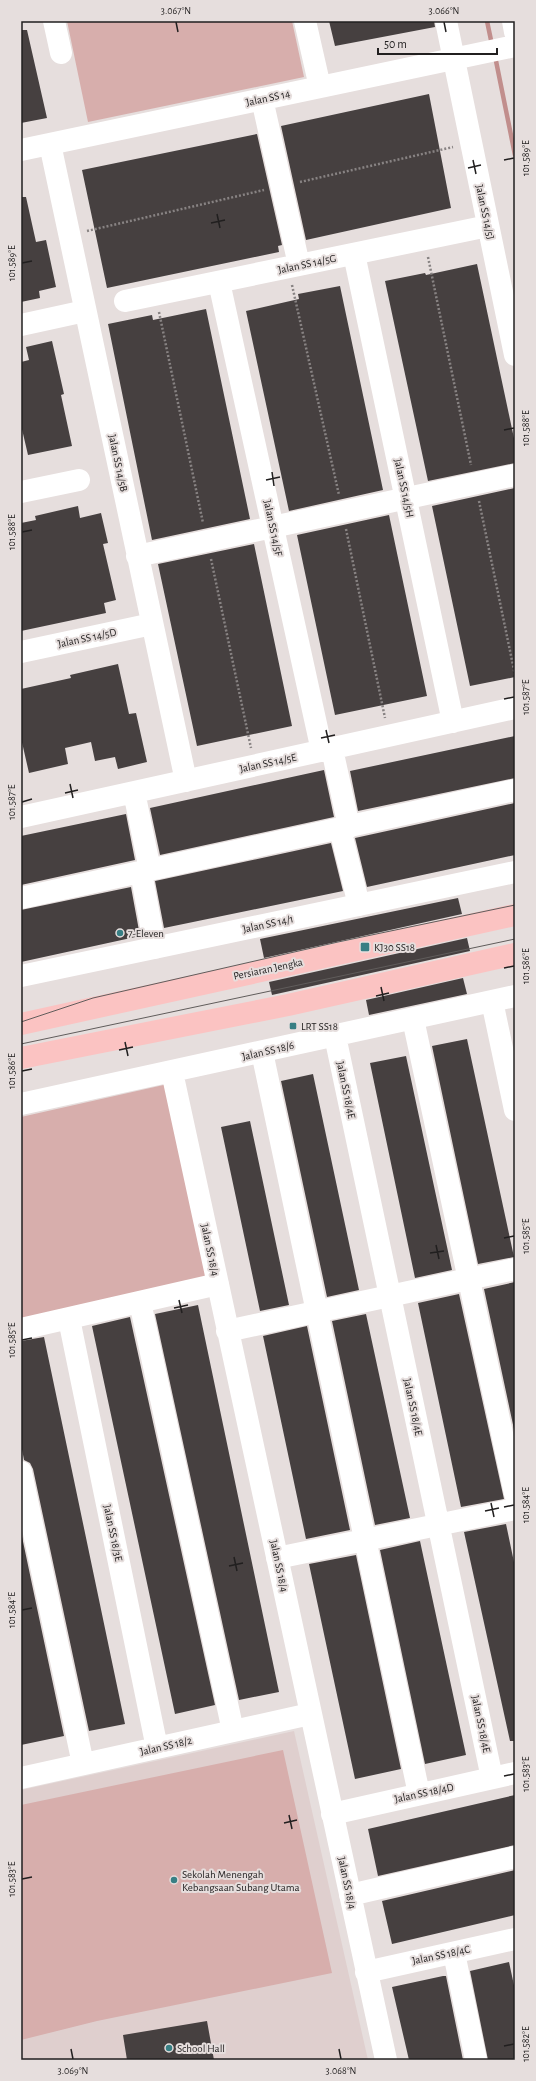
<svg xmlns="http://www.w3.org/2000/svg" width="536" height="2081" font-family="'Alegreya Sans',sans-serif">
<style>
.built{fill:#dfcfce}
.green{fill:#d7aeac}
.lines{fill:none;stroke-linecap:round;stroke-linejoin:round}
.stream{stroke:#c18e8c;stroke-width:4.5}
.building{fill:#464040}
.path{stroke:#888383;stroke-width:2.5;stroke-dasharray:2 2;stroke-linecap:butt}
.minor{stroke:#fff;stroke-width:22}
.major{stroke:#fbc3c2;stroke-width:22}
.tram{stroke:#605c5b;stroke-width:1}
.ticks{fill:none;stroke:#211f1f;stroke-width:1.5}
.poi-dot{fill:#377f84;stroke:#e6dedd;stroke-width:1.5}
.labels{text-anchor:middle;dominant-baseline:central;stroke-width:4;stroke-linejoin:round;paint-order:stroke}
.street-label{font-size:11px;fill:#211f1f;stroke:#e6dedd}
.poi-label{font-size:11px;fill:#211f1f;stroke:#e6dedd;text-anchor:start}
.neatline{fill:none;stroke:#211f1f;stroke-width:1.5}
.ticks-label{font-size:10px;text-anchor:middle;fill:#211f1f}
</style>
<rect width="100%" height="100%" fill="#e6dedd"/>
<path class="built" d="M 294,1731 L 368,2060 L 21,2060 L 21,1790 Z"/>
<path class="green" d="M 67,21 L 292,21 L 304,77 L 88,122 Z
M 168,1084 L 211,1278 L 21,1321 L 21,1117 Z
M 283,1750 L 332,1973 L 97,2021 L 21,2040 L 21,1805 Z"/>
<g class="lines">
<path class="stream" d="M 487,21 L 492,45
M 495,56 L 515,155"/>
</g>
<path class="building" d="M 329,21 L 434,21 L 435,27 L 335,46 Z
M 21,30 L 27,30 L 47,118 L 21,123 Z
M 429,94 L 451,208 L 306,240 L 281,126 Z
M 257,134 L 282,245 L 278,246 L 279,252 L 107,288 L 82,170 Z
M 21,197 L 26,197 L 36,242 L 46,240 L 56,287 L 39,291 L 40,298 L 21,302 Z
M 477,264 L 515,443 L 515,463 L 428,481 L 385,281 L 425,273 L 426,275 Z
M 340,286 L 383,490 L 289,511 L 246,311 L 299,299 L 298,294 Z
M 206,309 L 250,519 L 152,540 L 108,324 L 152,315 L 153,320 Z
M 52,341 L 64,394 L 61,395 L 72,446 L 28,455 L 21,425 L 21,362 L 29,360 L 26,347 Z
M 515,488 L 515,677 L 470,686 L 432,506 Z
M 78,506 L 80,518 L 101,513 L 108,543 L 103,544 L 116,600 L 104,603 L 106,613 L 21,631 L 21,523 L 36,520 L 35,516 Z
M 389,515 L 427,696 L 335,715 L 297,535 Z
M 254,544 L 292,726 L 197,746 L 158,564 Z
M 118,664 L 129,714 L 136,713 L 147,762 L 118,769 L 115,757 L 95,761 L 91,742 L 65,748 L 68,764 L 29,773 L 21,738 L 21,689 L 71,678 L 70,675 Z
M 515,736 L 515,778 L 358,811 L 350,771 Z
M 324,770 L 334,817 L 160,855 L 150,808 Z
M 515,803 L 515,855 L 367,887 L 355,838 Z
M 126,814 L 135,860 L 21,885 L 21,836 Z
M 331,843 L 343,891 L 164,928 L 155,881 Z
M 131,887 L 140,936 L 21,962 L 21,910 Z
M 458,898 L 462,914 L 264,958 L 260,939 Z
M 467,938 L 470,951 L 272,995 L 269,982 Z
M 463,978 L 467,994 L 369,1015 L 366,1000 Z
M 467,1039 L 514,1257 L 478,1264 L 432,1046 Z
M 406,1056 L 452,1270 L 415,1278 L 370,1063 Z
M 313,1074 L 359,1290 L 327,1297 L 281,1081 Z
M 250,1121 L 289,1305 L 260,1311 L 221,1127 Z
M 515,1282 L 515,1434 L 484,1289 Z
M 459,1294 L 504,1499 L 461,1507 L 418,1303 Z
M 198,1305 L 279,1692 L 239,1700 L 155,1314 Z
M 366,1314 L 410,1518 L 375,1525 L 332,1321 Z
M 130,1317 L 215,1705 L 175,1714 L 92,1326 Z
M 307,1326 L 350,1530 L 306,1539 L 263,1336 Z
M 44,1337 L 125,1724 L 89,1731 L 33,1469 L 30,1463 L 24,1460 L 21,1444 L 21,1341 Z
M 506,1524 L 515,1567 L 515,1741 L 510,1741 L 464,1532 Z
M 21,1532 L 64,1736 L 21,1745 Z
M 420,1541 L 466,1755 L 425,1764 L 380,1550 Z
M 356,1555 L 401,1769 L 355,1779 L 309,1564 Z
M 515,1795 L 515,1845 L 378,1876 L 368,1829 Z
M 515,1870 L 515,1915 L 392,1944 L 382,1901 Z
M 509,1962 L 515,1990 L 515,2060 L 488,2060 L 470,1971 Z
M 443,1976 L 446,1976 L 463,2060 L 409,2060 L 392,1987 Z
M 207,2021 L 214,2060 L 127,2060 L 123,2035 Z"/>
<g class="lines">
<path class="path" d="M 300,182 L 453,147
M 87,231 L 264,190
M 428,257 L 471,465
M 292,285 L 339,495
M 159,312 L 203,523
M 479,501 L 515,675
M 346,529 L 385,718
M 211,559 L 251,748"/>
<path class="minor" d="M 54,21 L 61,53
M 305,21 L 320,87
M 446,21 L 515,355
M 513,21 L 515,32
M 262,99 L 299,265
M 50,144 L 186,781
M 21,150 L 515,46
M 354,254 L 453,722
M 219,282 L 322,751
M 125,301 L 488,226
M 21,325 L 85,311
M 21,492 L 79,480
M 137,556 L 515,475
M 21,652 L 152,624
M 332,749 L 349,827
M 134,792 L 150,870
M 21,817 L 515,708
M 340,829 L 359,905
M 141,872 L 155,948
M 21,898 L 515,790
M 21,976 L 515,872
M 492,1001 L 515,1110
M 413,1019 L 515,1494
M 335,1036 L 492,1778
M 262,1052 L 419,1794
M 172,1072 L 386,2060
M 21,1104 L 515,996
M 140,1302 L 233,1731
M 69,1319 L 157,1748
M 21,1329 L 218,1284
M 227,1331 L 515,1269
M 21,1472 L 83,1764
M 277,1558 L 515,1509
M 21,1778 L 310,1714
M 332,1814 L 515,1773
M 350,1895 L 515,1857
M 454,1953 L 476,2060
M 366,1972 L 515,1939"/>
<path class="major" d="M 21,1024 L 515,915
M 21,1058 L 288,1005 L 515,954"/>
<path class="tram" d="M 21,1022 L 93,998 L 338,942 L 515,905
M 21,1044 L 515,939"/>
</g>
<path class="ticks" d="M 176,22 L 178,32M 444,22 L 446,32M 473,160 L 476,174M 504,160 L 514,158M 468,168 L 481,165M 217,214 L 220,228M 211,223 L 225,220M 22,263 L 32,261M 504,430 L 514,428M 272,472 L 274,486M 266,480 L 280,477M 22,532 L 32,530M 504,699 L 514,697M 326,730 L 329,743M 321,738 L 335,735M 70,784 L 73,798M 65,793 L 78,790M 22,802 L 32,799M 504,968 L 514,966M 381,987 L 384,1001M 376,996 L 389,993M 125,1042 L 128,1056M 119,1050 L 133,1047M 22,1071 L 32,1069M 504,1238 L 514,1236M 436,1245 L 439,1259M 430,1253 L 444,1251M 179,1300 L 182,1313M 174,1308 L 188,1305M 22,1340 L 32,1338M 491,1503 L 494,1517M 504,1507 L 514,1505M 485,1511 L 499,1508M 234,1557 L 237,1571M 229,1566 L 243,1563M 22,1610 L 32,1608M 504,1776 L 514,1774M 289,1815 L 292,1829M 284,1823 L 297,1820M 22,1879 L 32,1877M 504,2046 L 514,2044M 71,2049 L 73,2059M 339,2049 L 341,2059"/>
<g class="poi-dot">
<circle cx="120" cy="933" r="4"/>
<rect x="360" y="942" width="10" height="10" rx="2"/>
<rect x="289" y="1022" width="8" height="8" rx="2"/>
<circle cx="174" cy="1880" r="4"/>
<circle cx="169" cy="2048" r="4"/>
</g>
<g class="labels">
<g class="street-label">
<text transform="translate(268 98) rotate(-12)">Jalan SS 14</text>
<text transform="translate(485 212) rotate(78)">Jalan SS 14/5J</text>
<text transform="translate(307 264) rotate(-12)">Jalan SS 14/5G</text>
<text transform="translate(118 463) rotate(78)">Jalan SS 14/5B</text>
<text transform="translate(404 488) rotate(78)">Jalan SS 14/5H</text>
<text transform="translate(273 528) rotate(78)">Jalan SS 14/5F</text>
<text transform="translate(87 638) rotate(-12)">Jalan SS 14/5D</text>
<text transform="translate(268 763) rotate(-12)">Jalan SS 14/5E</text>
<text transform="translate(268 924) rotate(-12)">Jalan SS 14/1</text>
<text transform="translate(268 969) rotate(-12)">Persiaran Jengka</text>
<text transform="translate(268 1051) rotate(-13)">Jalan SS 18/6</text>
<text transform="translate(346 1090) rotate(78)">Jalan SS 18/4E</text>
<text transform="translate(210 1250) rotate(78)">Jalan SS 18/4</text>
<text transform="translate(413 1407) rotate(78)">Jalan SS 18/4E</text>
<text transform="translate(113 1533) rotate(78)">Jalan SS 18/3E</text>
<text transform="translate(279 1566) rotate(78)">Jalan SS 18/4</text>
<text transform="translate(481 1724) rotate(78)">Jalan SS 18/4E</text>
<text transform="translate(166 1746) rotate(-13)">Jalan SS 18/2</text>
<text transform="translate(424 1793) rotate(-12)">Jalan SS 18/4D</text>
<text transform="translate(347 1883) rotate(78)">Jalan SS 18/4</text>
<text transform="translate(441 1955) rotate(-12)">Jalan SS 18/4C</text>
</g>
<g class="poi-label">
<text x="128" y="933">7-Eleven</text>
<text x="374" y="947">KJ30 SS18</text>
<text x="301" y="1026">LRT SS18</text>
<text x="182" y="1874">Sekolah Menengah<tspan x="182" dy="13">Kebangsaan Subang Utama</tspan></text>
<text x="177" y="2048">School Hall</text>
</g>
</g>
<rect width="536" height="2081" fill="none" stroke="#e6dedd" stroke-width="44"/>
<path d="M378 48v6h119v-6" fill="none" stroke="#211f1f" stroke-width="2"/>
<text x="384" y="48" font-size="12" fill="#211f1f" stroke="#e6dedd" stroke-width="3" paint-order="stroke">50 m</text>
<rect x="22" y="22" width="492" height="2037" class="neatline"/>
<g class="ticks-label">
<text x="176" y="14">3.067°N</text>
<text x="444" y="14">3.066°N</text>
<text transform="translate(525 158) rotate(-90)" y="4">101.589°E</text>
<text transform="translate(11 263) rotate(-90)" y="4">101.589°E</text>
<text transform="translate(525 428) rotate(-90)" y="4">101.588°E</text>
<text transform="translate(11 532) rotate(-90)" y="4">101.588°E</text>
<text transform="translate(525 697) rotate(-90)" y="4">101.587°E</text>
<text transform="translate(11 802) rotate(-90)" y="4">101.587°E</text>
<text transform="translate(525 966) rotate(-90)" y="4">101.586°E</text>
<text transform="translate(11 1071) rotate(-90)" y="4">101.586°E</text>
<text transform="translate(525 1236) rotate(-90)" y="4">101.585°E</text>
<text transform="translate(11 1340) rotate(-90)" y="4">101.585°E</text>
<text transform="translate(525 1505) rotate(-90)" y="4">101.584°E</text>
<text transform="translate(11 1610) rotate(-90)" y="4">101.584°E</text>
<text transform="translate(525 1774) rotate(-90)" y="4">101.583°E</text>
<text transform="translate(11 1879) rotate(-90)" y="4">101.583°E</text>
<text transform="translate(525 2044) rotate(-90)" y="4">101.582°E</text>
<text x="73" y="2074">3.069°N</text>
<text x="341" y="2074">3.068°N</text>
</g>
</svg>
